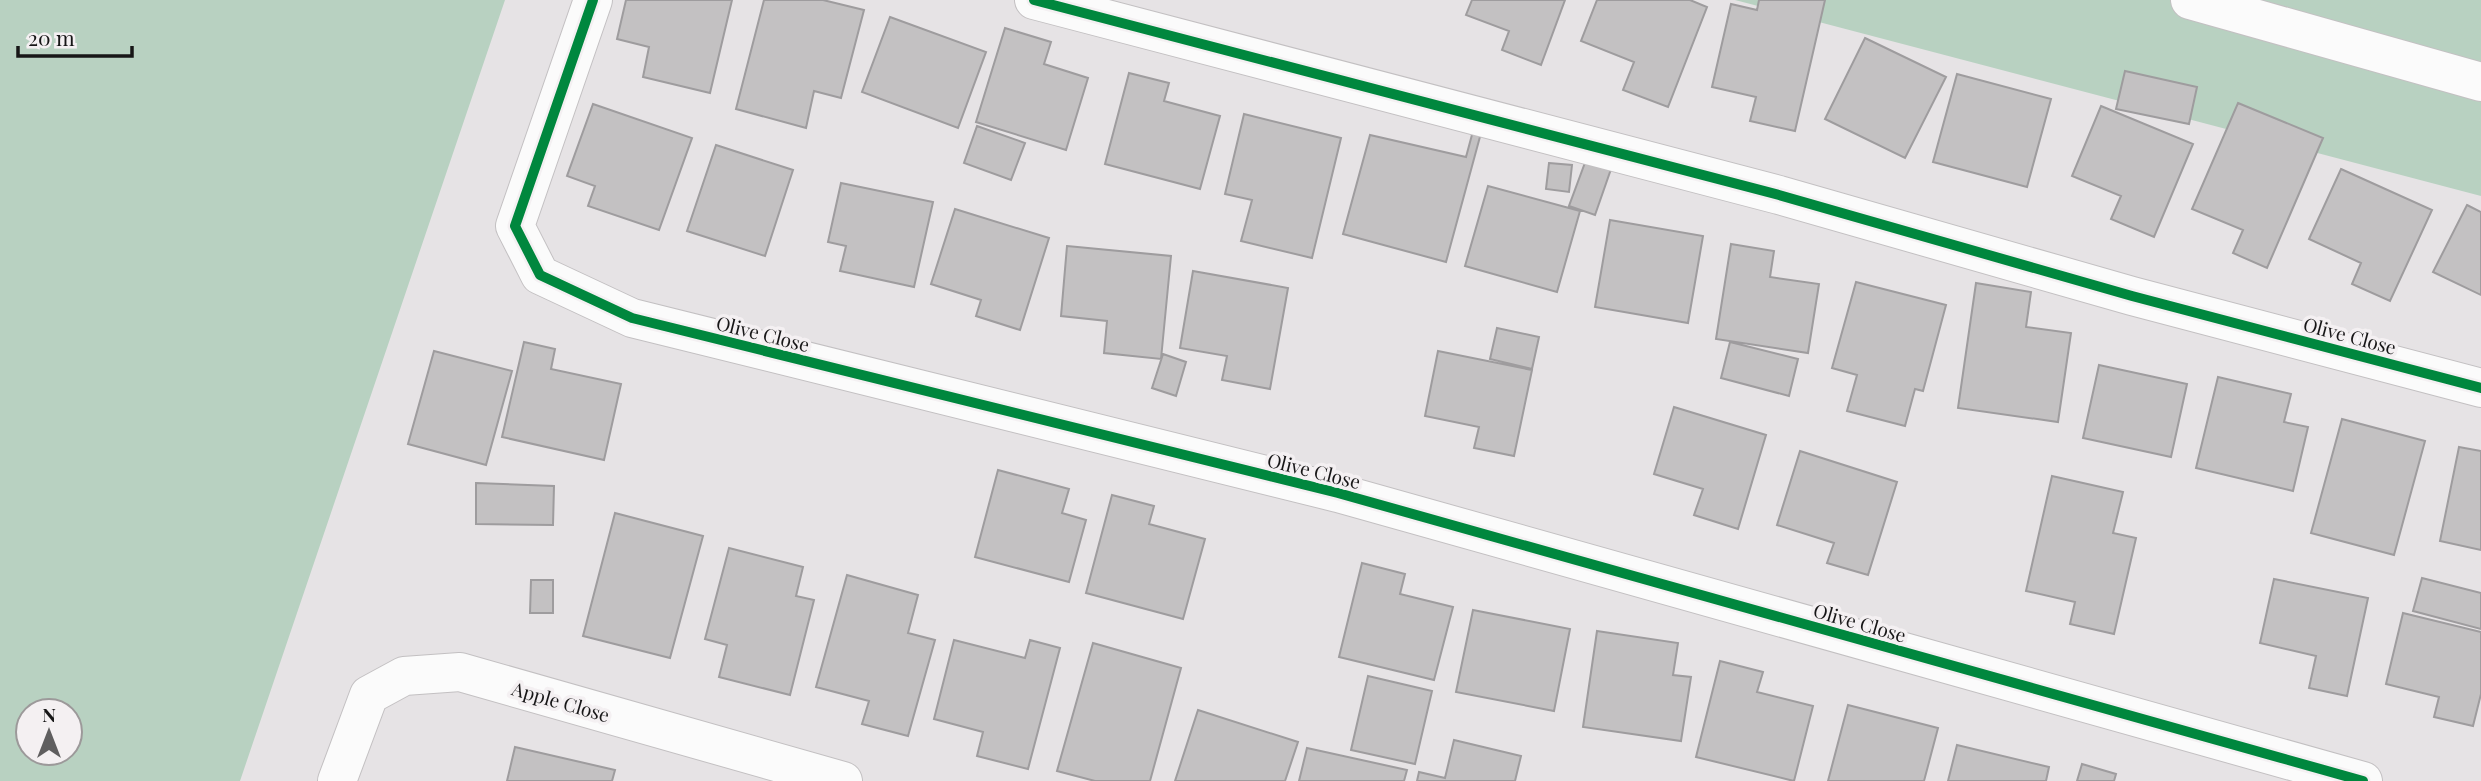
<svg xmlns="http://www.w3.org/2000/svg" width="2481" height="781" font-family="'Playfair Display',serif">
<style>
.green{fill:#b8d1c1;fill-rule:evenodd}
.building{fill:#c3c1c2;stroke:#9e9c9e;stroke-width:2}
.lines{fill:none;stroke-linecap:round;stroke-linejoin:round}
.minor-casing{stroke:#c3c0c2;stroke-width:40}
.minor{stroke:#fbfbfb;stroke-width:38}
.cycleway-casing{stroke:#f4f0f2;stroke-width:15}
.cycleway{stroke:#00873e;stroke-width:10}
.labels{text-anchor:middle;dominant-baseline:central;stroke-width:7;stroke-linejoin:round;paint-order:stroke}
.street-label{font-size:19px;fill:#171617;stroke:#f4f0f2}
</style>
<rect width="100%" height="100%" fill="#e6e3e5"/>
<path class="green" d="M 0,0 L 505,0 L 240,781 L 0,781 ZM 70,711 L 70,753 L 28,753 L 28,711 Z
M 1735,0 L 2481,0 L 2481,196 Z"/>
<path class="building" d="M 626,0 L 732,0 L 710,93 L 643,77 L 649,47 L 617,39 Z
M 764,0 L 823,0 L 864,10 L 841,98 L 814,91 L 806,128 L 736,109 Z
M 1472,0 L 1565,0 L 1541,65 L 1502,50 L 1509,31 L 1466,15 Z
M 1597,0 L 1690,0 L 1707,7 L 1668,107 L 1623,90 L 1634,62 L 1581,41 Z
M 1759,0 L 1825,0 L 1795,131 L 1750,121 L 1756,97 L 1712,87 L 1731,4 L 1757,10 Z
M 890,17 L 986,52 L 958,128 L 862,92 Z
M 1005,28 L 1051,42 L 1044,64 L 1088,78 L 1066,150 L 976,122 Z
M 1865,38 L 1946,77 L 1905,158 L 1825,119 Z
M 2125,71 L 2197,87 L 2189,124 L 2116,109 Z
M 1129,73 L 1169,83 L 1164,101 L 1220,116 L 1200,189 L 1105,164 Z
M 1957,74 L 2051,99 L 2027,187 L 1933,162 Z
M 2238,103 L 2323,138 L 2267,268 L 2233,253 L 2243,230 L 2192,209 Z
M 593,104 L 692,138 L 659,230 L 588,206 L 595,186 L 567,176 Z
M 2101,106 L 2193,144 L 2154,237 L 2111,219 L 2121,196 L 2072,176 Z
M 1244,114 L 1341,138 L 1312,258 L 1241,241 L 1252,200 L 1225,194 Z
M 977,126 L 1025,143 L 1011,180 L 964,163 Z
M 1473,131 L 1481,133 L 1446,262 L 1343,234 L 1370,135 L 1466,157 Z
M 716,145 L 793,170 L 765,256 L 687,231 Z
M 1586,160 L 1611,169 L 1595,215 L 1569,206 Z
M 1549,163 L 1572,165 L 1569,192 L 1546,189 Z
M 2341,169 L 2432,210 L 2390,301 L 2352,284 L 2361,263 L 2309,239 Z
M 841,183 L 933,202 L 914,287 L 840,271 L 846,246 L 828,242 Z
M 1488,186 L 1580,211 L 1557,292 L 1465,266 Z
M 2467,205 L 2481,212 L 2481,295 L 2433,272 Z
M 955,209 L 1049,238 L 1020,330 L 976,316 L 981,300 L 931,284 Z
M 1610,220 L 1703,236 L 1688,323 L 1595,307 Z
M 1731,244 L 1774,251 L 1770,277 L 1819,284 L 1808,353 L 1716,339 Z
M 1067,246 L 1171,256 L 1161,359 L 1104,353 L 1107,321 L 1061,316 Z
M 1193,271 L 1288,288 L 1270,389 L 1222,380 L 1227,356 L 1180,348 Z
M 1856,282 L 1946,305 L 1923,391 L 1915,389 L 1905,426 L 1847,411 L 1857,375 L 1832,368 Z
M 1976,283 L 2031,292 L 2026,327 L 2071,333 L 2058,422 L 1958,408 Z
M 1497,328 L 1539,337 L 1532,369 L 1490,359 Z
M 524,342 L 555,349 L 551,369 L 621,384 L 604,460 L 502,437 Z
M 1730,342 L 1798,359 L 1789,396 L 1721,378 Z
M 434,351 L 512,371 L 486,465 L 408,444 Z
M 1438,351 L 1532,370 L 1514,456 L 1474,448 L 1479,427 L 1425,416 Z
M 1163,354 L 1186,362 L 1176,396 L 1152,388 Z
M 2099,365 L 2187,384 L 2171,457 L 2083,438 Z
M 2218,377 L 2291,394 L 2284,422 L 2308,427 L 2293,491 L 2196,468 Z
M 1674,407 L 1766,435 L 1738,529 L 1694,515 L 1703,489 L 1654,474 Z
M 2342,419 L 2425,441 L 2394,555 L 2311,533 Z
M 2459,447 L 2481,451 L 2481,550 L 2440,541 Z
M 1800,451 L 1897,482 L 1868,575 L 1827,563 L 1834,543 L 1777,525 Z
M 998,470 L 1069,489 L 1062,513 L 1086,520 L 1069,582 L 975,557 Z
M 2052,476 L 2123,492 L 2113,533 L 2136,538 L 2114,634 L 2070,624 L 2075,602 L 2026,591 Z
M 476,483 L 554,486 L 553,525 L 476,524 Z
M 1112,495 L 1154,506 L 1149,524 L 1205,539 L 1183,619 L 1086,593 Z
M 615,513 L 703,536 L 670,658 L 583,636 Z
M 729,548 L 803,567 L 796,596 L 814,600 L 790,695 L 719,677 L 727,645 L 705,639 Z
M 1362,563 L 1405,574 L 1400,594 L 1453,607 L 1434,680 L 1339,657 Z
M 847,575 L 918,595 L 908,633 L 935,640 L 908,736 L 862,724 L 869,701 L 816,687 Z
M 2422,578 L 2481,593 L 2481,629 L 2413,611 Z
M 2274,579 L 2368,598 L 2347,696 L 2309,688 L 2316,656 L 2260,643 Z
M 531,580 L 553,580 L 553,613 L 530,613 Z
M 1473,610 L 1570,629 L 1554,711 L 1456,692 Z
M 2403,613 L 2481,632 L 2481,694 L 2473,726 L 2434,717 L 2439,697 L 2386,684 Z
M 1597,631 L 1678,643 L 1673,675 L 1691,677 L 1681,741 L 1583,727 Z
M 954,640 L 1025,658 L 1030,640 L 1060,648 L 1028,769 L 977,756 L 983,732 L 934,719 Z
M 1093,643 L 1181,668 L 1150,781 L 1095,781 L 1057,771 Z
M 1720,661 L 1763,672 L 1757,692 L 1813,706 L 1794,781 L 1696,757 Z
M 1368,676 L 1432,691 L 1415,764 L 1351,750 Z
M 1848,705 L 1938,728 L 1924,781 L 1828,781 Z
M 1198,710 L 1298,742 L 1285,781 L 1175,781 Z
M 1454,740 L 1521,756 L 1515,781 L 1417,781 L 1419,772 L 1445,778 Z
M 1957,745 L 2049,767 L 2046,781 L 1948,781 Z
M 515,747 L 615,770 L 612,781 L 507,781 Z
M 1307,748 L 1407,770 L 1404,781 L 1299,781 Z
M 2082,764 L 2116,774 L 2114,781 L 2077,781 Z"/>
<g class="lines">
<g class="minor-casing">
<path id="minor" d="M 593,0 L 515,226 L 540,275 L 632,318 L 1338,493 L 2363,781
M 1034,0 L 1779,195 L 2132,296 L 2481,388
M 2190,0 L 2481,82
M 337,781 L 369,695 L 404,676 L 460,672 L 843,781"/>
</g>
<use href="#minor" class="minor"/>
<g class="cycleway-casing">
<path id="cycleway" d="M 593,0 L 515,226 L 540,275 L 632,318 L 1338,493 L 2363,781
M 1034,0 L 1779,195 L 2132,296 L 2481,388"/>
</g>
<use href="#cycleway" class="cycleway"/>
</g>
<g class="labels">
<g class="street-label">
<text transform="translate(763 333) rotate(14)">Olive Close</text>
<text transform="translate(2350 335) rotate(15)">Olive Close</text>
<text transform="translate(1314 470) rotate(14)">Olive Close</text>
<text transform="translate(1860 622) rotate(16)">Olive Close</text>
<text transform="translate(561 701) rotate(16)">Apple Close</text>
</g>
</g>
<g transform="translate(49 732)"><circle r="33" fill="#f4f0f2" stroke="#9c999a" stroke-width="2"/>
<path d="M0-5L12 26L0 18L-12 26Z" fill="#5f5e5f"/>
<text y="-10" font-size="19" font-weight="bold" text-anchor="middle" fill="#171617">N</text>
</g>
<path d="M18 46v10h114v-10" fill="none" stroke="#171617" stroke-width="3.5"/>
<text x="28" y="46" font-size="21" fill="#171617" stroke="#f4f0f2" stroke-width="5" paint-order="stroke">20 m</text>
</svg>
